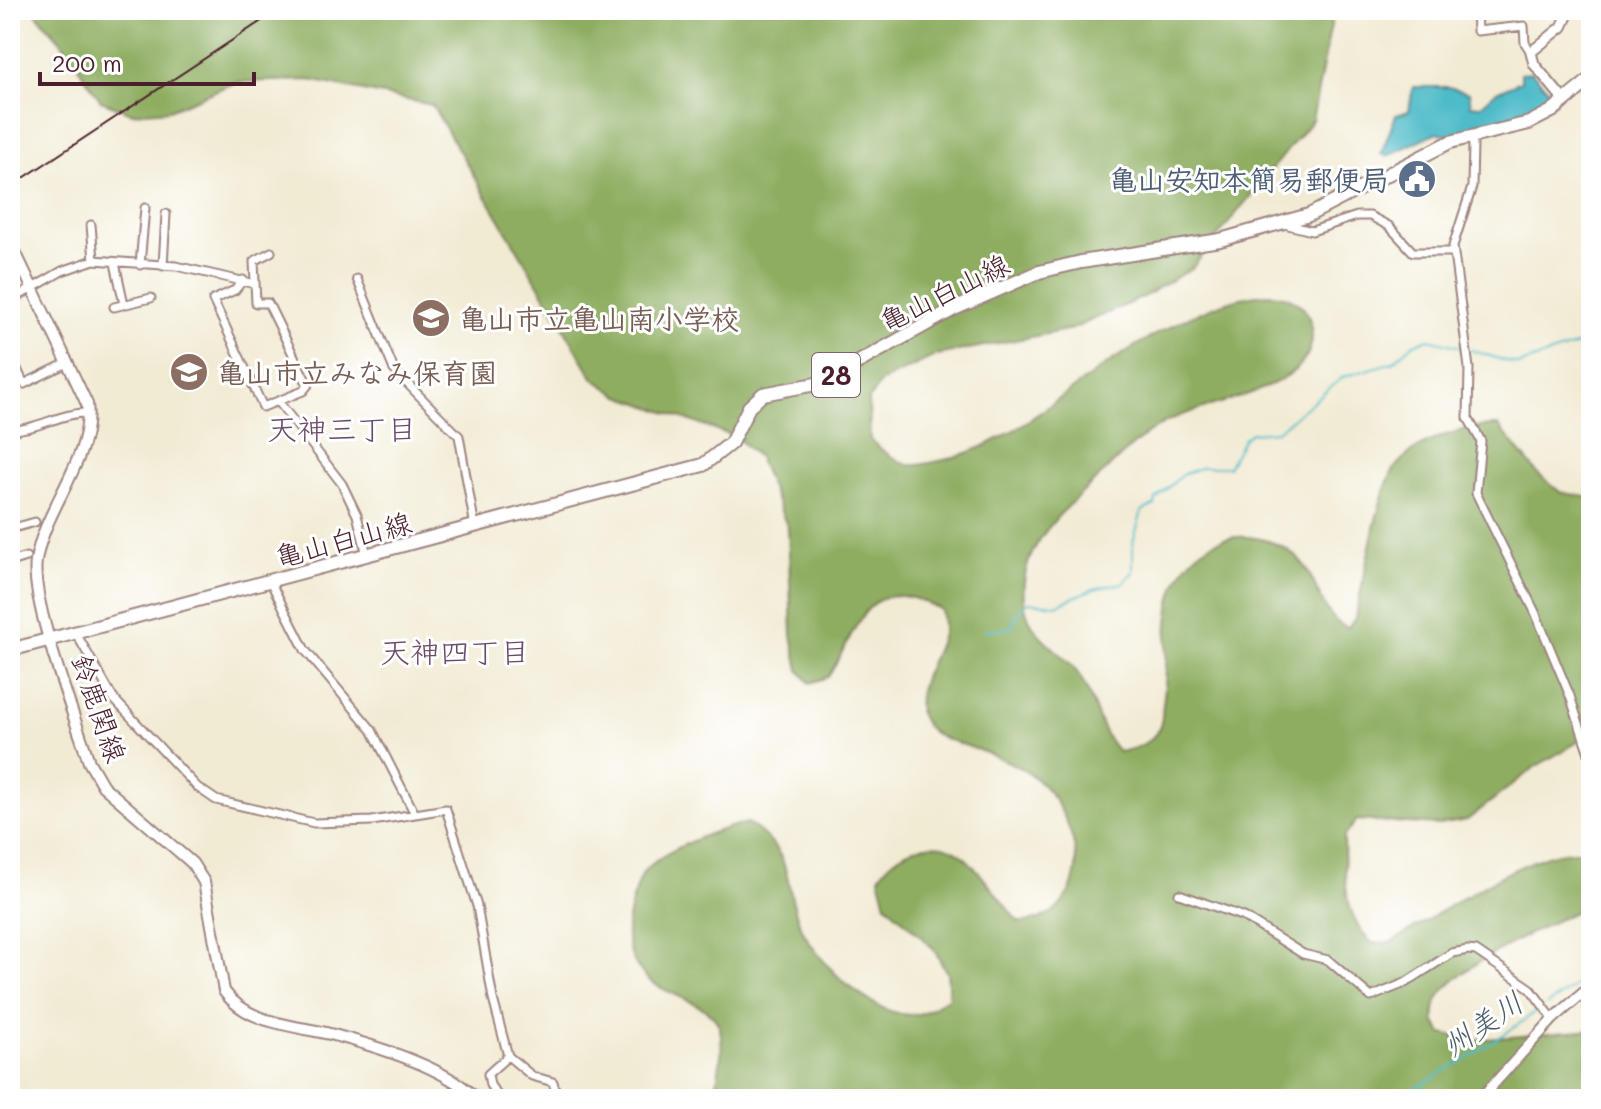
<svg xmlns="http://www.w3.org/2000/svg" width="1601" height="1109" font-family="Mali,'Klee One',sans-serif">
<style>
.forest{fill:#8ead61;stroke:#6c6646;stroke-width:2}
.water{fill:#4ebbc8;stroke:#4c6d7a;stroke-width:2}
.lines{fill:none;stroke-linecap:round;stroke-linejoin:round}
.stream{stroke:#4ebbc8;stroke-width:2}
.minor-casing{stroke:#9e8580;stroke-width:11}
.tertiary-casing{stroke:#9e8580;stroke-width:13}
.secondary-casing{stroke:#9e8580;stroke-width:14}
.primary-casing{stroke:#9e8580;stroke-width:16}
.minor{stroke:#fff;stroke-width:7}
.tertiary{stroke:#fff;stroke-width:9}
.secondary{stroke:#fff;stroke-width:10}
.primary{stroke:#fff;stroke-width:12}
.rail{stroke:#4a1f2b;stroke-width:2}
.labels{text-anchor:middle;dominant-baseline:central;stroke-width:6;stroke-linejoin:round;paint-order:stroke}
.shield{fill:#fff;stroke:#80626b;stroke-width:2}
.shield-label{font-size:26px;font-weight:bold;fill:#4a1f2b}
.service-label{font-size:28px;font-weight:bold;fill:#4e5e75;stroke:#fff;text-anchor:end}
.street-label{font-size:28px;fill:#4a1f2b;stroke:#fff}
.education-label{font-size:28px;font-weight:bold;fill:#785e54;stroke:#fff;text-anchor:start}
.neighbourhood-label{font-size:30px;fill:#6c4a69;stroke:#fff}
.water-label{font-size:30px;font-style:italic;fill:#4c5d6a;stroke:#fff}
</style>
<rect width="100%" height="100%" fill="#fff"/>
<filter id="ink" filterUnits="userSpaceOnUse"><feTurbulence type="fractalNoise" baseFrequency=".0125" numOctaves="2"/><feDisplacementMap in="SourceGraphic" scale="16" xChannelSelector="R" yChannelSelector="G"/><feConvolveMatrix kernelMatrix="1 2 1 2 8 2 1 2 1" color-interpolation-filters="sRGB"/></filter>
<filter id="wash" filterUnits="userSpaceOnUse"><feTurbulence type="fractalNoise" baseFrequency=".006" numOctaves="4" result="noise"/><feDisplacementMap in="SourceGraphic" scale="32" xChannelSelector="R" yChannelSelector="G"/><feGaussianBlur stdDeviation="1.8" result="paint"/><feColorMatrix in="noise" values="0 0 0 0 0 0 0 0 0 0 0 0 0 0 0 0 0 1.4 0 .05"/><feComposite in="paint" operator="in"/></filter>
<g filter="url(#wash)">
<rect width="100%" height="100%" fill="#f2ebd4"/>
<path class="forest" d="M 33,10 L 1334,10 L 1312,120 L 1192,268 L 1141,298 L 1072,329 L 937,355 L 882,381 L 869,399 L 870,440 C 882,450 895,462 911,465 C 918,466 928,463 935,462 C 1006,449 1057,397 1116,358 C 1152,335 1260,270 1299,304 C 1309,312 1312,324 1312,336 C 1312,393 1202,401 1164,423 C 1140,436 1119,458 1099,477 C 1063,511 1014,549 1025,607 C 1032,639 1061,649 1077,672 C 1095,697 1097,730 1119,752 C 1135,749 1151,744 1159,728 C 1163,722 1162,711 1163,704 C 1172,651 1154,578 1208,546 C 1237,528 1282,538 1303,564 C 1318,583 1323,620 1348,628 L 1355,618 C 1364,583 1377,487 1398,464 C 1421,439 1467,425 1499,426 L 1537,473 L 1560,492 L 1591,498 L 1591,724 L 1578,742 L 1535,767 L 1467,820 L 1439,825 L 1357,820 L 1344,837 C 1345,875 1342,915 1372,943 L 1392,942 C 1433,919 1547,834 1591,854 L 1591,904 C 1556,921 1451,967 1437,1001 C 1435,1007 1435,1014 1434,1020 L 1442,1034 L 1474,1040 L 1591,1030 L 1591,1099 L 714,1099 C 717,1077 726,1047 719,1026 C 711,1002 661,995 644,975 C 620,949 625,920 636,890 C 638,885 640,877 643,873 C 662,850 719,828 748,823 C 799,857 781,884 802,929 C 818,963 880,1026 922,1013 C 931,1010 941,1002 949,997 L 947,973 L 933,948 L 886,904 L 879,877 C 895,850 936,833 963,856 C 983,873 1001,903 1019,922 C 1033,923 1054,915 1062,903 C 1079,881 1079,859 1071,834 C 1051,773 1014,762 958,743 C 943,738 931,735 923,721 C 908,693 935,661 942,634 C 945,627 942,618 941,610 C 866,569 862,623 828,677 L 810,683 L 799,670 L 792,636 L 788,528 L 758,457 L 736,437 L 620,396 L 594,379 L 432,105 L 310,80 L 236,82 L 169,110 L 132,113 L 101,101 L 60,40 Z"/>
<path class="water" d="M 1532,72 L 1555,97 L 1555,102 L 1533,116 L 1450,136 L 1437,132 L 1387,156 L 1381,154 L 1396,115 L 1409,111 L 1413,87 L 1449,87 L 1469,93 L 1471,105 L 1480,106 L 1496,92 L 1521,81 L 1521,73 Z"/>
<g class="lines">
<path class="stream" d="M 1471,350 L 1518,365 L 1580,344 L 1591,329
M 984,630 L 1011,628 L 1019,610 L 1028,602 L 1056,605 L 1093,589 L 1123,583 L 1133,572 L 1133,542 L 1142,511 L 1155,505 L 1156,499 L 1183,474 L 1203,467 L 1228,467 L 1244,438 L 1251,433 L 1277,431 L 1343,377 L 1393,362 L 1413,344 L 1429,339 L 1465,348
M 1547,1005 L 1591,975
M 1393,1099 C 1447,1072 1493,1044 1541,1008"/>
</g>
</g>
<g filter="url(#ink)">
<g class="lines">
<g class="minor-casing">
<path id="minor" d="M 1476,10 L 1477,31 L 1524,26 L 1525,43 L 1531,52
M 1469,136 L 1473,144 L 1472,187 L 1453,246 L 1469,368 L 1468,418 L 1481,441 L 1476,493 L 1535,612 L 1570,696 L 1591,760
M 1284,224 L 1312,231 L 1357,216 L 1370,216 L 1389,226 L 1413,252 L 1453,252
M 91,225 L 94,260
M 115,263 L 124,304
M 140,265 L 145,208
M 163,266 L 166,214
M 357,279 L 394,370 L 459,436 L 475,527
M 243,280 L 235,290 L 213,300 L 263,407 L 303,391 L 308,385 L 268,303 L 256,303 L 254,261 L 271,252
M 10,301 L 62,271 L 94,260 L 176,266 L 255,284
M 114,307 L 151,298
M 10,354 L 24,384 L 69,362
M 278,401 L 342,484 L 357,515 L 367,555
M 10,430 C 38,430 61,412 88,413
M 10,529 L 35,522
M 10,562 L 26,557
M 271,583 L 305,650 L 372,730 L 415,814
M 77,635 L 113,698 L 197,787 L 216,800 L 314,823 L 372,821 L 446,809 L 477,906 L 493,999 L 508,1056 L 532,1076 L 553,1082 L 558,1099
M 1179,894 L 1244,917 L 1303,954 L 1328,960 L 1371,997 L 1405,983 L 1452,953 L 1468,950 L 1476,951 L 1530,988 L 1553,1019
M 500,1099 L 490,1085 L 488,1074 L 508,1056"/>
</g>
<g class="tertiary-casing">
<path id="tertiary" d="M 1563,99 L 1534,64 L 1531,52 L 1562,27 L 1570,10
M 1480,1099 L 1553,1019 L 1591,986"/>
</g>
<g class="secondary-casing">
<path id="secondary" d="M 10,241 L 87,404 C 94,458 44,508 36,561 C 30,601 75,717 89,762 L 103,786 L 192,863 L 204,882 L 224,991 C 247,1024 293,1025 330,1034 C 372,1045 447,1067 476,1099"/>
</g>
<g class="primary-casing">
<path id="primary" d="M 10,650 L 703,465 L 731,443 L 749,407 L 763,394 L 821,383 L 954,309 L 1039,272 L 1081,262 L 1220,240 L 1309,215 L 1450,142 L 1529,123 L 1552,111 L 1591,79"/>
</g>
<use href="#minor" class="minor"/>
<use href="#tertiary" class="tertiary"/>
<use href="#secondary" class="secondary"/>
<use href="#primary" class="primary"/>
<path class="rail" d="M 10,187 L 278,10"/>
</g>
</g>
<defs>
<g id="civic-disc" transform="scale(2)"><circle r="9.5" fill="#5c6f8a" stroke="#fff"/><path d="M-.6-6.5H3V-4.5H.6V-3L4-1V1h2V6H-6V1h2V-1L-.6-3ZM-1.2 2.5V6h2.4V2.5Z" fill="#fff"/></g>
<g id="school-disc" transform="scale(2)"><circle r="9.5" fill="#8d6e63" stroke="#fff"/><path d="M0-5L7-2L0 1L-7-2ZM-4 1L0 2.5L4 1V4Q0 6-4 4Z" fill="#fff"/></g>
</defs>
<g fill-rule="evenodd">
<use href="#civic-disc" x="1417" y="179"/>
<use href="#school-disc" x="431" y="318"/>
<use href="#school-disc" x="189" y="372"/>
</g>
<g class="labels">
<rect class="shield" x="812" y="353" width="48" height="44" rx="6"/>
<g class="shield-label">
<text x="836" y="375">28</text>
</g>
<g class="service-label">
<text x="1389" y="179">亀山安知本簡易郵便局</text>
</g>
<g class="street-label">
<text transform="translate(944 292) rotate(-26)">亀山白山線</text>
<text transform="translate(343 539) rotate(-15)">亀山白山線</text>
<text transform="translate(100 708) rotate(71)">鈴鹿関線</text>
</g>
<g class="education-label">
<text x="459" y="318">亀山市立亀山南小学校</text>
<text x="217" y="372">亀山市立みなみ保育園</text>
</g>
<g class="neighbourhood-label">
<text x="342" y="428">天神三丁目</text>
<text x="455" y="651">天神四丁目</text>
</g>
<g class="water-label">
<text transform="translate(1482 1023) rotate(-34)">州美川</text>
</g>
</g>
<rect width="1601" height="1109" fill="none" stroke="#fff" stroke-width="40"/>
<path d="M40 72v12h214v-12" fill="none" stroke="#4a1f2b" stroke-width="4"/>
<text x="52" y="72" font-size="24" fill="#4a1f2b" stroke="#ffffff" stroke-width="6" paint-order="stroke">200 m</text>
</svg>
